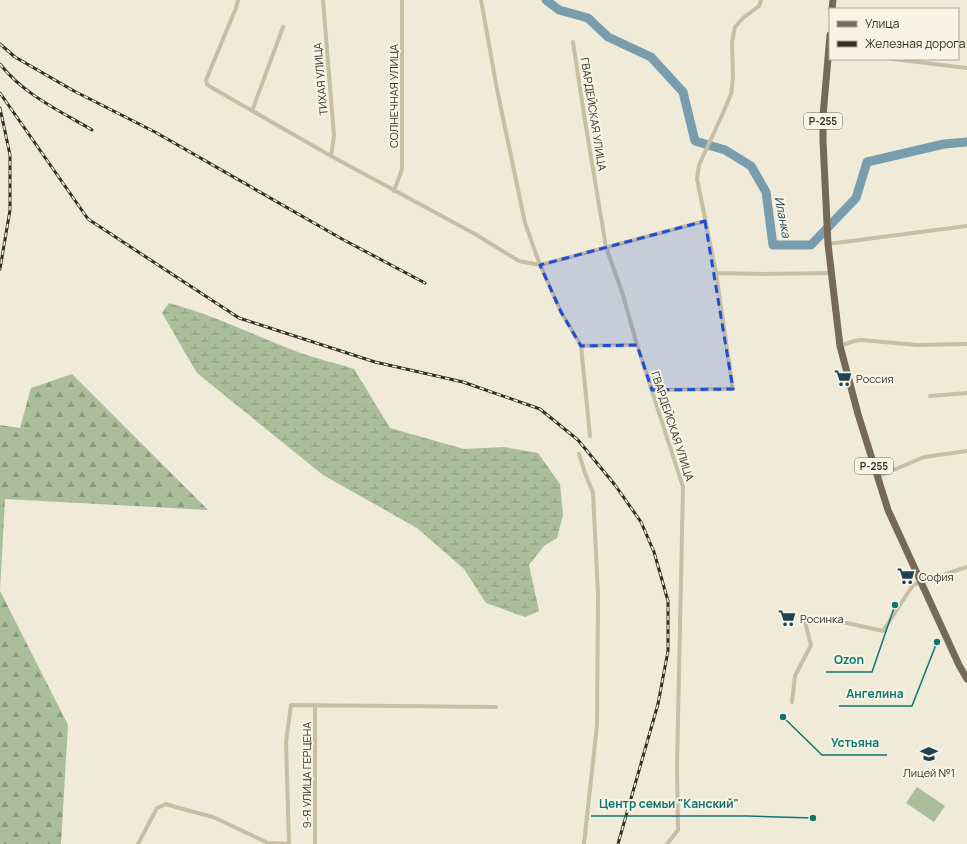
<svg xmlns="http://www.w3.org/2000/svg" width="967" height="844" font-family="Manrope,sans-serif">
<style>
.forest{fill:url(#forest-firs)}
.wetland{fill:url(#wetland-marsh)}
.park{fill:#a9be99}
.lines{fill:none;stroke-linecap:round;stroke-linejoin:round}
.river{stroke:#799dac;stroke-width:9}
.minor{stroke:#c8bda5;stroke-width:4}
.primary{stroke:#756958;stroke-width:7}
.rail-casing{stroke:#342e26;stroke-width:3}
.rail{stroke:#f8f4e5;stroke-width:1.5;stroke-dasharray:4.5;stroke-linecap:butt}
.marked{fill:#1d4ed8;fill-opacity:0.2;stroke:#1d4ed8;stroke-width:3;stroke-dasharray:8 5;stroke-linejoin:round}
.labels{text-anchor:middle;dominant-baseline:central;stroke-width:4;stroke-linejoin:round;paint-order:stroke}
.shield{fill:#f8f4e5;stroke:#6f695f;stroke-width:1}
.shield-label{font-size:10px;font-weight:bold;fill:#342e26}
.street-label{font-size:11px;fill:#342e26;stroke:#f8f4e5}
.poi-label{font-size:11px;fill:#342e26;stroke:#f8f4e5;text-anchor:start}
.water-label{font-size:12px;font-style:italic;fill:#1d4253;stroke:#f8f4e5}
.leader{fill:none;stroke:#0f766e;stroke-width:1.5}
.callout-dot{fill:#0f766e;stroke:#f8f4e5;stroke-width:1.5}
.callout-label{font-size:12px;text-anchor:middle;font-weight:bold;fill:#0f766e;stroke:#f8f4e5;stroke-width:4;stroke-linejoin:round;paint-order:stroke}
</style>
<defs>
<pattern id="forest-firs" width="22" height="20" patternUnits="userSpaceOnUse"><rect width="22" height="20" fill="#a9be99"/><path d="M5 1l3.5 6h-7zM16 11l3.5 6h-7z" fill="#8a9b7d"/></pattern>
<pattern id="wetland-marsh" width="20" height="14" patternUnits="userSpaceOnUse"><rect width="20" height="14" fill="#a9be99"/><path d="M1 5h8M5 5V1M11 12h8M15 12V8" fill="none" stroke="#8a9b7d"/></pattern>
</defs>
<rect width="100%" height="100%" fill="#f0ebd9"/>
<path class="forest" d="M 72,374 L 208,510 L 5,499 L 0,591 L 68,725 L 61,844 L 0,844 L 0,425 L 20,428 L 31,388 Z"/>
<path class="wetland" d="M 169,303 C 214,315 255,336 298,352 C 317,359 336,363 354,369 L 390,428 L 464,449 L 504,447 L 538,453 L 560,484 L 563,515 L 557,538 L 544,546 L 529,565 L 539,611 L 525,617 L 486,603 L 464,569 L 417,528 L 323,475 L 197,373 L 162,313 Z"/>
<path class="park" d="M 917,787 L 945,806 L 934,822 L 906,803 Z"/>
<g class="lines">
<path class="river" d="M 546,0 L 559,10 L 588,18 L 608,37 L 651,57 L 683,92 L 695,141 L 725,150 L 751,166 L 766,192 L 773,245 L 811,245 L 856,198 L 867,162 L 944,144 L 967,142"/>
<path class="minor" d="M 238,0 L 236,8 L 206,80 L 207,84 L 209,86 L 331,156 L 475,234 L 519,261 L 540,265 L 705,221
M 323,0 L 334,136 L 331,156
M 481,0 L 497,89 L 525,223 L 540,265 L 561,312 L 581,346 L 590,436
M 761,0 L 759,6 L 743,18 L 735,27 L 732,42 L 733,78 L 731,94 L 723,113 L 699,165 L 697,179 L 716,273 L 763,274 L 831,273
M 573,42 L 585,121 L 606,247 L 623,295 L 637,345 L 683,487 L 677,765 L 678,830 L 667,844
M 893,59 L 967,68
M 252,111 L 283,27
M 394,191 L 402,169 L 402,0
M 828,244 L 967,226
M 581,346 L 637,345
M 840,346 L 854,341 L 861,340 L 917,345 L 967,344
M 652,390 L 733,389 L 716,273
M 930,396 L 967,393
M 579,454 L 585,473 L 593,493 L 598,594 L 597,725 L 584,844
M 877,477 L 924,457 L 967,451
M 792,702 L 795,676 L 811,645 L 805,622 L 847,623 L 883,631 L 913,585 L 967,567
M 315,705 L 315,844
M 138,844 L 157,808 L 166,804 L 179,808 L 213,817 L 268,843 L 289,844 L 286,742 L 291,705 L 496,707"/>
<path class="primary" d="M 832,9 L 833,0
M 830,35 L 823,116 L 823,141 L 828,244 L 840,346 L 858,414 L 888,510 L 959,665 L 967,679"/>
<g class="rail-casing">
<path id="rail" d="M 0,44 L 15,57 L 74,91 L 155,132 L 342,239 L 425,283
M 0,64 C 23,94 60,111 92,130
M 0,93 L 88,219 L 239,318 L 375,362 L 463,382 L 540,409 L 578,440 L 615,485 L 641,522 L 654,552 L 668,601 L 668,651 L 658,704 L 618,844
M 0,108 L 10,155 L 10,210 L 0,269"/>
</g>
<use href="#rail" class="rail"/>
</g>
<path class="marked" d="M 705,221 L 733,389 L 652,390 L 637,345 L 581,346 L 561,312 L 540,265 Z"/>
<defs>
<g id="supermarket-bare" transform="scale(1.38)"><path d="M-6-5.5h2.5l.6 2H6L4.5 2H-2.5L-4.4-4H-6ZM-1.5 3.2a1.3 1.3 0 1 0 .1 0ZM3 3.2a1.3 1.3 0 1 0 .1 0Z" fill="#1d4253" stroke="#f8f4e5" stroke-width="2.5" paint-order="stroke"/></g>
<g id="school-bare" transform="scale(1.38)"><path d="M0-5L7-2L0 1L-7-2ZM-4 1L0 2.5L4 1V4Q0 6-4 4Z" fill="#1d4253" stroke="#f8f4e5" stroke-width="2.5" paint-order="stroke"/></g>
</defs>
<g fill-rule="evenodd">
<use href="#supermarket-bare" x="843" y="378"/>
<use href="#supermarket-bare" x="906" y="576"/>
<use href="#supermarket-bare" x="787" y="618"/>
<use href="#school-bare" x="929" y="754"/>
</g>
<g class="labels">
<g class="shield">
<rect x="804" y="113" width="38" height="16" rx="3"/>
<rect x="855" y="458" width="38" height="16" rx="3"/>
</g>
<g class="shield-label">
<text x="823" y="121">Р-255</text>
<text x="874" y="466">Р-255</text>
</g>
<g class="street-label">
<text transform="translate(320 79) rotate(-95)">ТИХАЯ УЛИЦА</text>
<text transform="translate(393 96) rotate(-90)">СОЛНЕЧНАЯ УЛИЦА</text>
<text transform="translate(594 114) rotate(81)">ГВАРДЕЙСКАЯ УЛИЦА</text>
<text transform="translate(673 426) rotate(72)">ГВАРДЕЙСКАЯ УЛИЦА</text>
<text transform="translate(306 775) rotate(-90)">9-Я УЛИЦА ГЕРЦЕНА</text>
</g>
<g class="poi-label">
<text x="856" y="378">Россия</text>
<text x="919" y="576">София</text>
<text x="800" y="618">Росинка</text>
<text x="929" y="772" text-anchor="middle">Лицей №1</text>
</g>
<g class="water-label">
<text transform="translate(783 217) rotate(79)">Иланка</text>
</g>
</g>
<path class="leader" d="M895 605L872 672H826M937 642L912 706H839M783 717L822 755H887M813 818L747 816H591"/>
<g class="callout-dot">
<circle cx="895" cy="605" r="4"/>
<circle cx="937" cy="642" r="4"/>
<circle cx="783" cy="717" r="4"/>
<circle cx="813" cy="818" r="4"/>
</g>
<g class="callout-label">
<text x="849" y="664">Ozon</text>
<text x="875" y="698">Ангелина</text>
<text x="855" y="747">Устьяна</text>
<text x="669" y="808">Центр семьи "Канский"</text>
</g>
<rect x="829" y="8" width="130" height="52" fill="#f8f4e5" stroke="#aaa599"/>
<rect x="837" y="21" width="20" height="6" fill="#756958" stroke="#aaa599"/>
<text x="865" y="28" font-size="12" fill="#342e26">Улица</text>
<rect x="837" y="41" width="20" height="6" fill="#342e26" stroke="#aaa599"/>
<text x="865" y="48" font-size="12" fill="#342e26">Железная дорога</text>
</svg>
